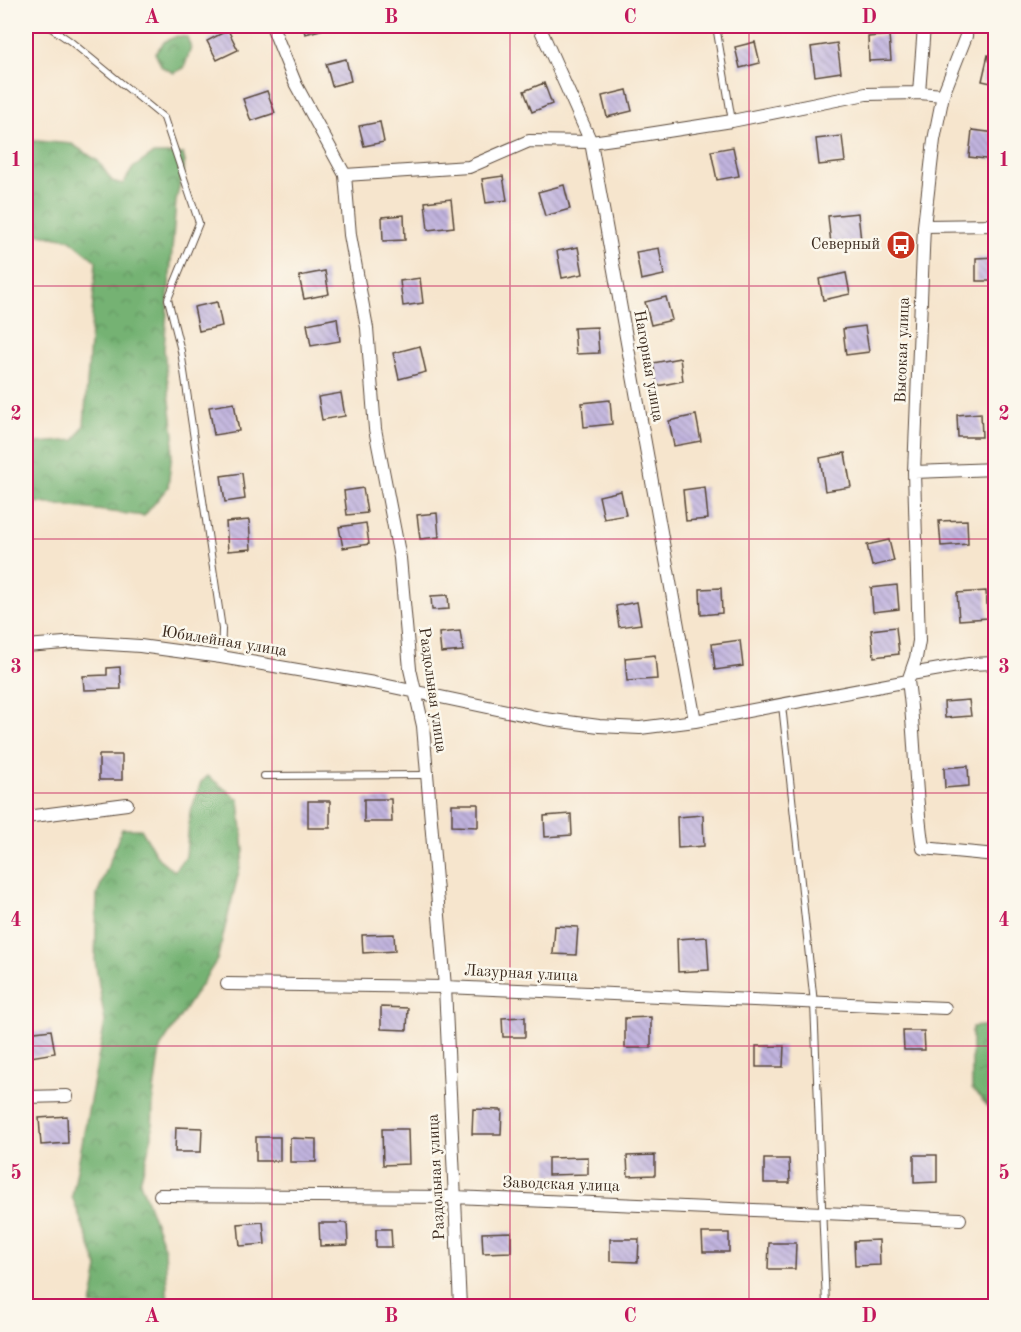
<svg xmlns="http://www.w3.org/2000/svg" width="1021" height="1332" font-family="'Old Standard TT',serif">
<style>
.forest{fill:url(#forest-crowns);stroke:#586e48;stroke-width:1.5}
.building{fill:url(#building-back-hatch)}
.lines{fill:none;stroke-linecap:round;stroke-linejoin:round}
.lane-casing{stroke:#574638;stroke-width:8}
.street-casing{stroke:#574638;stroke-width:14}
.lane{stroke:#fff;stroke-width:6}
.street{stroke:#fff;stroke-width:12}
.grid{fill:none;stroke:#c2185b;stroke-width:1.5;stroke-opacity:0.55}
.labels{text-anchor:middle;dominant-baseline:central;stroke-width:5;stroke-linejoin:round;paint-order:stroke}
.poi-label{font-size:16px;fill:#3b2a1e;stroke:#fbf7ec;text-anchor:end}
.street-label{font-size:16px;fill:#3b2a1e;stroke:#fbf7ec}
.neatline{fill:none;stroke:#c2185b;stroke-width:2}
.grid-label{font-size:20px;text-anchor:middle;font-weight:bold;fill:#c2185b}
</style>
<defs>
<pattern id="forest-crowns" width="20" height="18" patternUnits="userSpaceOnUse" patternTransform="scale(1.5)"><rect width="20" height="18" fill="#75b273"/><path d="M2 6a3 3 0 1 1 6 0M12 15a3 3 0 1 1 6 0" fill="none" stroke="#61915e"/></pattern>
<pattern id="building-back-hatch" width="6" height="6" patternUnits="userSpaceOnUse" patternTransform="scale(1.5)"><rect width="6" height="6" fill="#c1b4df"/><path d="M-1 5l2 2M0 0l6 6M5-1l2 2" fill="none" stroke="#9e93b4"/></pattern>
</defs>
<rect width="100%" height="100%" fill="#fbf7ec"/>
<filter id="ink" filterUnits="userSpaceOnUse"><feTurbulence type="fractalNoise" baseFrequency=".0167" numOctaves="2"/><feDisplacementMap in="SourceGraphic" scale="12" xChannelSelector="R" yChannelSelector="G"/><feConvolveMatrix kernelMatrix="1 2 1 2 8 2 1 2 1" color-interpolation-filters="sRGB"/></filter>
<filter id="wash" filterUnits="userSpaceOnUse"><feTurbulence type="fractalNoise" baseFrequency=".008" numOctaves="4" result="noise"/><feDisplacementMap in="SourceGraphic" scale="24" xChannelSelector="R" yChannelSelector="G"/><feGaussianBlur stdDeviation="1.35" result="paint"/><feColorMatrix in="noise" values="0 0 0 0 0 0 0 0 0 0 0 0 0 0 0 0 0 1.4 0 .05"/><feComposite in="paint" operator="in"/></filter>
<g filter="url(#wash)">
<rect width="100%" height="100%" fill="#f6e5cd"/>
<path class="forest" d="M 177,36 L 187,37 L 191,48 L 184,68 L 174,73 L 162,67 L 155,53 L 165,41 Z
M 26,140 L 72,144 L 98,161 L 112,181 L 123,184 L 133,168 L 153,154 L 183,154 L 185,162 L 176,201 L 164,349 L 174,436 L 168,487 L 144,516 L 26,501 L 26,444 L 75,440 L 84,425 L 96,261 L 69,239 L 39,234 L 26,235 Z
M 208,776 L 239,800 L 244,851 L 217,960 L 160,1048 L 153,1098 L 152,1136 L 140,1182 L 165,1250 L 168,1306 L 91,1306 L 98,1268 L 72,1196 L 105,1022 L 95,961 L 97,895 L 122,829 L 141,829 L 158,858 L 174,871 L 186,856 L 190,813 L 201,782 Z
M 995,1025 L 996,1025 L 995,1114 L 972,1089 L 972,1027 Z"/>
<g id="blocks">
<path class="building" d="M 303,26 L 328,26 L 328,28 L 305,34 Z
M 228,30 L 238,50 L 217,60 L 207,41 Z
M 889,35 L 891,60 L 869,61 L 868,37 Z
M 755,42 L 760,63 L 740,68 L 735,47 Z
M 837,43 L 841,72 L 815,76 L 811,47 Z
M 988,55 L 996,57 L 996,84 L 982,81 Z
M 346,59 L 351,81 L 332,86 L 326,64 Z
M 544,83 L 552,104 L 532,112 L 524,91 Z
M 627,90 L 632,111 L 607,117 L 602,96 Z
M 267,91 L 275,113 L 251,121 L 243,99 Z
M 380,122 L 384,142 L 364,146 L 359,126 Z
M 972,130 L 996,133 L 994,160 L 969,157 Z
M 842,136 L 845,162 L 819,165 L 816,139 Z
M 733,147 L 739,176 L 717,180 L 711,151 Z
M 503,176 L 507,200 L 486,203 L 482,179 Z
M 564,185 L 570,209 L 545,216 L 538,192 Z
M 451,199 L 454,227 L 428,230 L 425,202 Z
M 858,213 L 861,241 L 831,244 L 828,216 Z
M 404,215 L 405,240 L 383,241 L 382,217 Z
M 578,247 L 583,274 L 562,278 L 557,251 Z
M 659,248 L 664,275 L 641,280 L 636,252 Z
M 996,257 L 996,281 L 976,281 L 976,258 Z
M 325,271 L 329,294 L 304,299 L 299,276 Z
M 846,273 L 850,294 L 823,300 L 819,279 Z
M 420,278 L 423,303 L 403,306 L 400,281 Z
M 666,297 L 672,320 L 651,325 L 645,302 Z
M 217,302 L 222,326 L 199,331 L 194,307 Z
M 337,318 L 340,341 L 311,346 L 307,324 Z
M 865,326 L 869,352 L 846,355 L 843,329 Z
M 597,327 L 599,353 L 576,354 L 574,328 Z
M 420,346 L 426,372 L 399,379 L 393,353 Z
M 680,358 L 683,381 L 657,386 L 653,363 Z
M 341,393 L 345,416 L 322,420 L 318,397 Z
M 610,400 L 612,424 L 584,427 L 582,403 Z
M 234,403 L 239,431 L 214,435 L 209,407 Z
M 981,413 L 982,437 L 958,437 L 957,415 Z
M 696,415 L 701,441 L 674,446 L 669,421 Z
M 845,453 L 851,487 L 825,491 L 820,458 Z
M 242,473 L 245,499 L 225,502 L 221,476 Z
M 705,487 L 708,519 L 686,521 L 683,490 Z
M 363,488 L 367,513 L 347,515 L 344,491 Z
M 621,491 L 626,515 L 604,519 L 599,496 Z
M 437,513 L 439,537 L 420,539 L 417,515 Z
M 249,520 L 251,549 L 228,551 L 226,522 Z
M 967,520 L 968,544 L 941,546 L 939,521 Z
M 366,523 L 369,544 L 343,548 L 339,527 Z
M 889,540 L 894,561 L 872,566 L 867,545 Z
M 897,585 L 899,609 L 873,612 L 871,588 Z
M 721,588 L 722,613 L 701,615 L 700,589 Z
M 986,591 L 988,618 L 959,620 L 957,593 Z
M 448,595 L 449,609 L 432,610 L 431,596 Z
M 637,602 L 641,624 L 619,627 L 616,606 Z
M 896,627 L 899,654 L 874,657 L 871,630 Z
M 460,631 L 463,651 L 441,653 L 439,633 Z
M 740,640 L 743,666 L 715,670 L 712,644 Z
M 655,655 L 657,679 L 627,681 L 625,658 Z
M 120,667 L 121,689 L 84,690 L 83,676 L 107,675 L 107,668 Z
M 969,700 L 971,716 L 945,718 L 944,702 Z
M 99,755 L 122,755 L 122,780 L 99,780 Z
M 968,766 L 969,786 L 945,788 L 944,768 Z
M 364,799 L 391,799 L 392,822 L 364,822 Z
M 308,801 L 330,801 L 330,828 L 308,828 Z
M 452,804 L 478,804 L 478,827 L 452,826 Z
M 571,814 L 572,835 L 545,837 L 544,816 Z
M 703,815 L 704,846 L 678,848 L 677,817 Z
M 555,926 L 578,927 L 576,955 L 553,954 Z
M 394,934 L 395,951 L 363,953 L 362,935 Z
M 707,937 L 709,970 L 678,972 L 677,939 Z
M 381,1007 L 408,1008 L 407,1030 L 381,1029 Z
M 525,1017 L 525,1037 L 503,1037 L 502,1018 Z
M 651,1017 L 651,1048 L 625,1048 L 625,1018 Z
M 51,1030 L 55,1053 L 31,1057 L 27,1033 Z
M 903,1031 L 924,1031 L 925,1050 L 904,1050 Z
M 756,1046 L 784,1046 L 783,1067 L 756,1067 Z
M 473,1109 L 502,1110 L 501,1134 L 472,1134 Z
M 67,1116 L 68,1143 L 41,1145 L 39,1118 Z
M 176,1127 L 202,1128 L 201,1152 L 175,1152 Z
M 382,1129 L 408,1129 L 409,1164 L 383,1165 Z
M 256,1137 L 280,1137 L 280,1161 L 256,1161 Z
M 290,1138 L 316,1139 L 316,1162 L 290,1162 Z
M 655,1155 L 655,1175 L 628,1176 L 627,1156 Z
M 914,1155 L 937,1155 L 937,1182 L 914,1183 Z
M 588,1157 L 588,1174 L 548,1175 L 548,1158 Z
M 764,1159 L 789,1159 L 790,1183 L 764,1183 Z
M 263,1222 L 265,1244 L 240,1246 L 238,1224 Z
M 319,1223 L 347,1223 L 348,1245 L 320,1246 Z
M 376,1229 L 391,1229 L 392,1247 L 376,1247 Z
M 511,1232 L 511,1252 L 483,1253 L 482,1233 Z
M 702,1233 L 729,1233 L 729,1252 L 703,1252 Z
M 610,1239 L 639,1239 L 638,1262 L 610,1261 Z
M 879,1240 L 880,1265 L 855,1266 L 854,1241 Z
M 769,1243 L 796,1243 L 795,1269 L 768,1269 Z"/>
</g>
</g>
<g filter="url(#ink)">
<use href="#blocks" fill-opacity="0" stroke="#574638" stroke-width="1.5"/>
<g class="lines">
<g class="lane-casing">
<path id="lane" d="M 48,26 L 70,41 L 164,118 L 199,223 L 168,299 L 181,351 L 222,629 L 221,657
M 716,26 L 732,121
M 782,705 L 814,1003 L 826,1306
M 264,776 L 426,775"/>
</g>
<g class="street-casing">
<path id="street" d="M 272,26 L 296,85 L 345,175 L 350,235 L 367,328 L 375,429 L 400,558 L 410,669 L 423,726 L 445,987 L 460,1306
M 539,26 L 591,142 L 695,721
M 919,93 L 924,26
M 345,175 L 469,167 L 529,141 L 591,142 L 642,135 L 732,121 L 866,94 L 919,93 L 943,95
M 924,226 L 996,225
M 914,472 L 996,469
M 26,646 L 77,642 L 140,646 L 221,657 L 374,683 L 545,719 L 599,726 L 640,728 L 695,721 L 908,681
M 911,674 L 969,664 L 996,663
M 908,681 L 916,658 L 919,641 L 914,472 L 924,226 L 934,140 L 943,95 L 966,36 L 967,26
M 908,681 C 916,736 914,793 923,848 L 996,855
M 26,817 L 127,804
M 227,984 L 445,987 L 945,1008
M 26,1097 L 67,1096
M 160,1195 L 455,1197 L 960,1219"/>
</g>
<use href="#lane" class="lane"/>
<use href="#street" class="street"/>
</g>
</g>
<path class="grid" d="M 272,26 L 272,1306M 510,26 L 510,1306M 749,26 L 749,1306M 26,286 L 996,286M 26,539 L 996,539M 26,793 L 996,793M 26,1046 L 996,1046"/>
<defs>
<g id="bus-disc" transform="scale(1.5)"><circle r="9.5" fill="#c8321e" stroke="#fbf7ec"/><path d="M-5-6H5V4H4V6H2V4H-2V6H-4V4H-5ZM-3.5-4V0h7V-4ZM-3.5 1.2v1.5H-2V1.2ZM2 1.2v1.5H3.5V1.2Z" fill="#fff"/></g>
</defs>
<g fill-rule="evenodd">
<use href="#bus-disc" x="901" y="245"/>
</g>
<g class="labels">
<g class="poi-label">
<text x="880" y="245">Северный</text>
</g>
<g class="street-label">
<text transform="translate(903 350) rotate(-88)">Высокая улица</text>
<text transform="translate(648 366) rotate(80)">Нагорная улица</text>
<text transform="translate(224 642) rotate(9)">Юбилейная улица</text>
<text transform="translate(432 690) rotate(82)">Раздольная улица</text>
<text transform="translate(521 974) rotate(3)">Лазурная улица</text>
<text transform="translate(437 1177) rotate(-93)">Раздольная улица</text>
<text transform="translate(561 1185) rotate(2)">Заводская улица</text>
</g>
</g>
<rect width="1021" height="1332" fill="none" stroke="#fbf7ec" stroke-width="66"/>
<rect x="33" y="33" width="955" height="1266" class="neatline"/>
<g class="grid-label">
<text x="152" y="23">A</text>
<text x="391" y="23">B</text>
<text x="630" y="23">C</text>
<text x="869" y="23">D</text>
<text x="16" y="166">1</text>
<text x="1004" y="166">1</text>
<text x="16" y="420">2</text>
<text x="1004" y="420">2</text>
<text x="16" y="673">3</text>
<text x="1004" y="673">3</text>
<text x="16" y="926">4</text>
<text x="1004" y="926">4</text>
<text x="16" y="1179">5</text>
<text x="1004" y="1179">5</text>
<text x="152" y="1322">A</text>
<text x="391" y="1322">B</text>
<text x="630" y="1322">C</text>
<text x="869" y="1322">D</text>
</g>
</svg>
